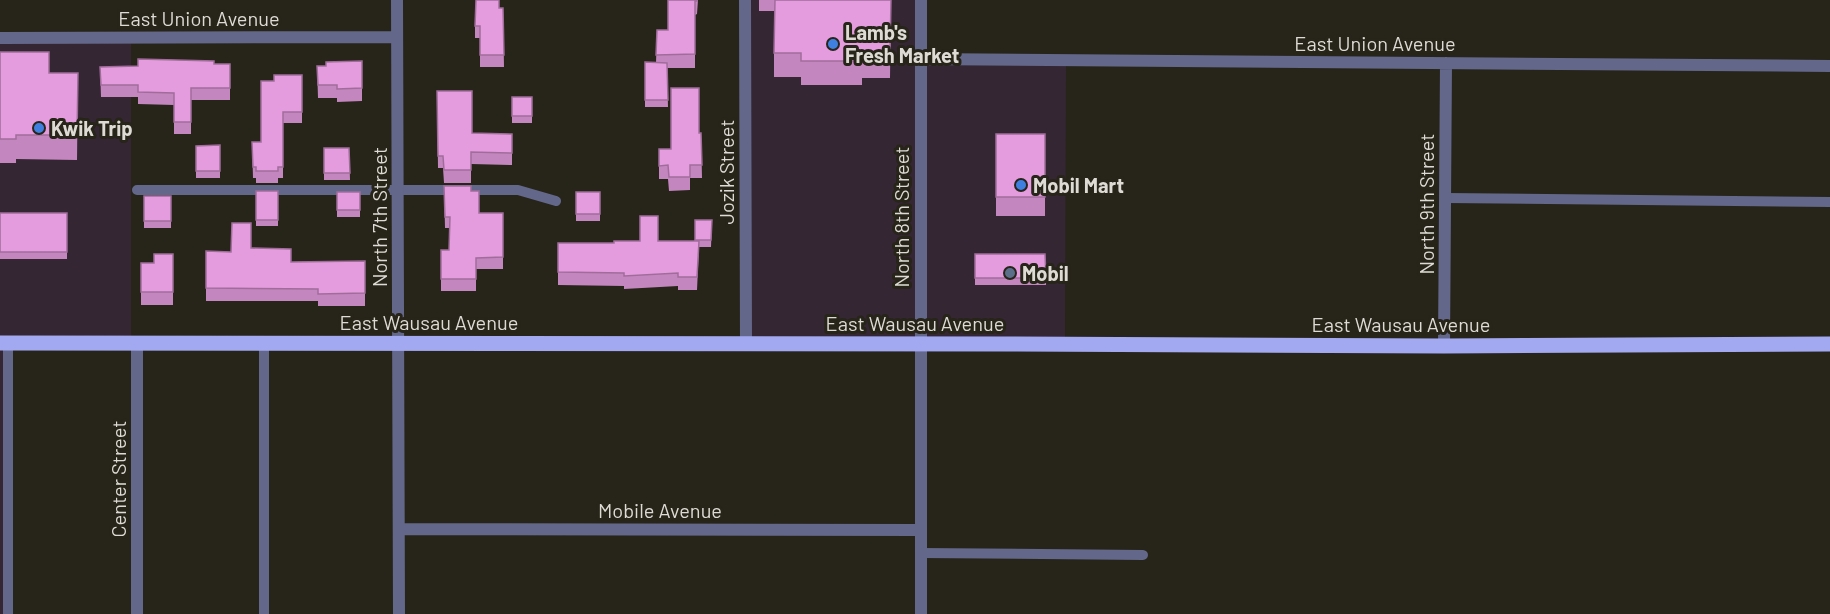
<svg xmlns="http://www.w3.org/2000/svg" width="1830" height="614" font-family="Barlow,sans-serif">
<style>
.commercial{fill:#352633}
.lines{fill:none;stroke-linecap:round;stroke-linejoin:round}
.lane{stroke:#636789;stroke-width:10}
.street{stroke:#636789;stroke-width:12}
.primary{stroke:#a2a9f1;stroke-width:15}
.wall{fill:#c486bf}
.building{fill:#e49cde;stroke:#a06d9b;stroke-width:1.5}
.shop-dot{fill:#3f7fe0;stroke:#272419;stroke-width:2}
.service-dot{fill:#5c6f8a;stroke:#272419;stroke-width:2}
.labels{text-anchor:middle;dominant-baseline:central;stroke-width:6;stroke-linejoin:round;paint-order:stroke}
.street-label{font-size:20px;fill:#dddbd4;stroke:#272419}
.poi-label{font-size:20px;font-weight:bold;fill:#dddbd4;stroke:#272419;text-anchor:start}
</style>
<rect width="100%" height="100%" fill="#272419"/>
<path class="commercial" d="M 744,0 L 919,0 L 919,65 L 1066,65 L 1065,343 L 744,342 Z
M 0,40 L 131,40 L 131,344 L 7,345 L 4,614 L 0,614 Z"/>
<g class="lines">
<path class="lane" d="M 137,190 L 518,190 L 556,201
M 1446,198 L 1830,202
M 8,343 L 8,614
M 921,553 L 1143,555
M 264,614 L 264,343"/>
<path class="street" d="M 397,0 L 399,614
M 745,0 L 746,343
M 921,0 L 921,614
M 0,38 L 397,37
M 920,59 L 1830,66
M 1444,346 L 1446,63
M 399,529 L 921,530
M 137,614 L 137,343"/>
<path class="primary" d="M 0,343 L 1010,344 L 1444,346 L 1830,344"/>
</g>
<path class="wall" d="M 668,0 L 698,0 L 697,14 L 695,15 L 695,68 L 667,68 L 668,107 L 645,107 L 645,62 L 656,63 L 657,30 L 668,30 Z
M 759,0 L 891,0 L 890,78 L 862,78 L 862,85 L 801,85 L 801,77 L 774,77 L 774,11 L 759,11 Z
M 499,8 L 503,8 L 504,67 L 480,67 L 480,38 L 475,38 L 475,26 Z
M 0,52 L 49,73 L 78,73 L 77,160 L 16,159 L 16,163 L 0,163 Z
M 362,61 L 362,101 L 337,102 L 337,98 L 318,98 L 317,66 L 326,66 Z
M 230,64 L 230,100 L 191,100 L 191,134 L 174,134 L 174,105 L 138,104 L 138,97 L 101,97 L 100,67 Z
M 302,75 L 302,123 L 283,123 L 283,178 L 278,178 L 278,183 L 256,183 L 256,178 L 253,178 L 252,142 L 261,142 L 274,81 Z
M 437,91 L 472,133 L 512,134 L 512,165 L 471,164 L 471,183 L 444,183 L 443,168 L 438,168 Z
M 512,97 L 532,97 L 532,123 L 512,123 Z
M 699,133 L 701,133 L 702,178 L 690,178 L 690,190 L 669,191 L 668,179 L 659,179 L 659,149 L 671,149 Z
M 996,134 L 1045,134 L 1045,216 L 996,216 Z
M 220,145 L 220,178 L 196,178 L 196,146 Z
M 324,148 L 349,148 L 350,180 L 324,180 Z
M 444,186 L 471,191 L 479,213 L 503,213 L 503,269 L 476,269 L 476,291 L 441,291 L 441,250 L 449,250 L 449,228 L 445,228 Z
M 256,191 L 278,191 L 278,226 L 256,226 Z
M 337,192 L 360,192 L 360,217 L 337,217 Z
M 576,192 L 600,192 L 600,221 L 576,221 Z
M 144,196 L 171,196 L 171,228 L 144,228 Z
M 0,213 L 67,213 L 67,259 L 0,259 Z
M 695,220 L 712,220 L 711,247 L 699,247 L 697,290 L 678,290 L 678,286 L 624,289 L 624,286 L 558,285 L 558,243 L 614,243 L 640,241 L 695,241 Z
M 251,248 L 291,262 L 365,261 L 365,306 L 318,306 L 318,301 L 206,301 L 206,251 L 231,252 Z
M 173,254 L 173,305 L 141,305 L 141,263 L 154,263 Z
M 975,254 L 1045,254 L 1046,285 L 975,285 Z"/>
<path class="building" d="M 476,0 L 499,0 L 499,8 L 503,8 L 504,55 L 480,55 L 480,26 L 475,26 Z
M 668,0 L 697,0 L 697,1 L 695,1 L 695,54 L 656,55 L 657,30 L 668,30 Z
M 775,0 L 891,0 L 890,54 L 862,54 L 862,61 L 801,61 L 801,53 L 774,53 Z
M 0,52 L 49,52 L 49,73 L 78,73 L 77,135 L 16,135 L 16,139 L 0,139 Z
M 138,59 L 214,61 L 214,64 L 230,64 L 230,88 L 191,88 L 191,122 L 174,122 L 174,93 L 138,92 L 138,85 L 101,85 L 100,67 L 138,66 Z
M 362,61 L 362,88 L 337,89 L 337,85 L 318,85 L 317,66 L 326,66 L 326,62 Z
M 645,62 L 667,63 L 668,100 L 645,100 Z
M 274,75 L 302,75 L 302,112 L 283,112 L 283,167 L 278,167 L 278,171 L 256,171 L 256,167 L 253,167 L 252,142 L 261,142 L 261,81 L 274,81 Z
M 671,88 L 699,88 L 699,133 L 701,133 L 702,165 L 690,165 L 690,177 L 669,177 L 668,165 L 659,166 L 659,149 L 671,149 Z
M 437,91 L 472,91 L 472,133 L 512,134 L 512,153 L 471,152 L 471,170 L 444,170 L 443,156 L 438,156 Z
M 512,97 L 532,97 L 532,116 L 512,116 Z
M 996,134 L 1045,134 L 1045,197 L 996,197 Z
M 220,145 L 220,171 L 196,171 L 196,146 Z
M 324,148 L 349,148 L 350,173 L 324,173 Z
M 444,186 L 471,186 L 471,191 L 479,191 L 479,213 L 503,213 L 503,257 L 476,258 L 476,279 L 441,279 L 441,250 L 449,250 L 450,217 L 445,217 Z
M 256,191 L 278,191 L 278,220 L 256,220 Z
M 337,192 L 360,192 L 360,210 L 337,210 Z
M 576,192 L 600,192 L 600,214 L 576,214 Z
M 144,196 L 171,196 L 171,221 L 144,221 Z
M 0,213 L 67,213 L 67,252 L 0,252 Z
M 640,216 L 658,216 L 658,241 L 699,241 L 697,277 L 678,277 L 678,273 L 624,276 L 624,273 L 558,272 L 558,243 L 614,243 L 614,241 L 640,241 Z
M 695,220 L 712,220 L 711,240 L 695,240 Z
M 232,223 L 251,223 L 251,248 L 291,249 L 291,262 L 365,261 L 365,293 L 318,294 L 318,289 L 206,288 L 206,251 L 231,252 Z
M 154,254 L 173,254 L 173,292 L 141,292 L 141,263 L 154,263 Z
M 975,254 L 1045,254 L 1046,278 L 975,278 Z"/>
<g class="shop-dot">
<circle cx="833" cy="44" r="6"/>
<circle cx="39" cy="128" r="6"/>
<circle cx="1021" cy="185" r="6"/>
</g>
<circle class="service-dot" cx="1010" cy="273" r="6"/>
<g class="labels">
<g class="street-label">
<text x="199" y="18">East Union Avenue</text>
<text x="1375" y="43">East Union Avenue</text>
<text transform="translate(726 172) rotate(-90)">Jozik Street</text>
<text transform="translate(1426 204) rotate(-90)">North 9th Street</text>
<text transform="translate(379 217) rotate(-90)">North 7th Street</text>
<text transform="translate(901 217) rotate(-90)">North 8th Street</text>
<text x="429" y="322">East Wausau Avenue</text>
<text x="915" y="323">East Wausau Avenue</text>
<text x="1401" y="324">East Wausau Avenue</text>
<text transform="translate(118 479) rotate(-90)">Center Street</text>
<text x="660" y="510">Mobile Avenue</text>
</g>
<g class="poi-label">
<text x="845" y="32">Lamb's<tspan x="845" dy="23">Fresh Market</tspan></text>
<text x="51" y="128">Kwik Trip</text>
<text x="1033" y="185">Mobil Mart</text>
<text x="1022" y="273">Mobil</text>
</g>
</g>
</svg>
